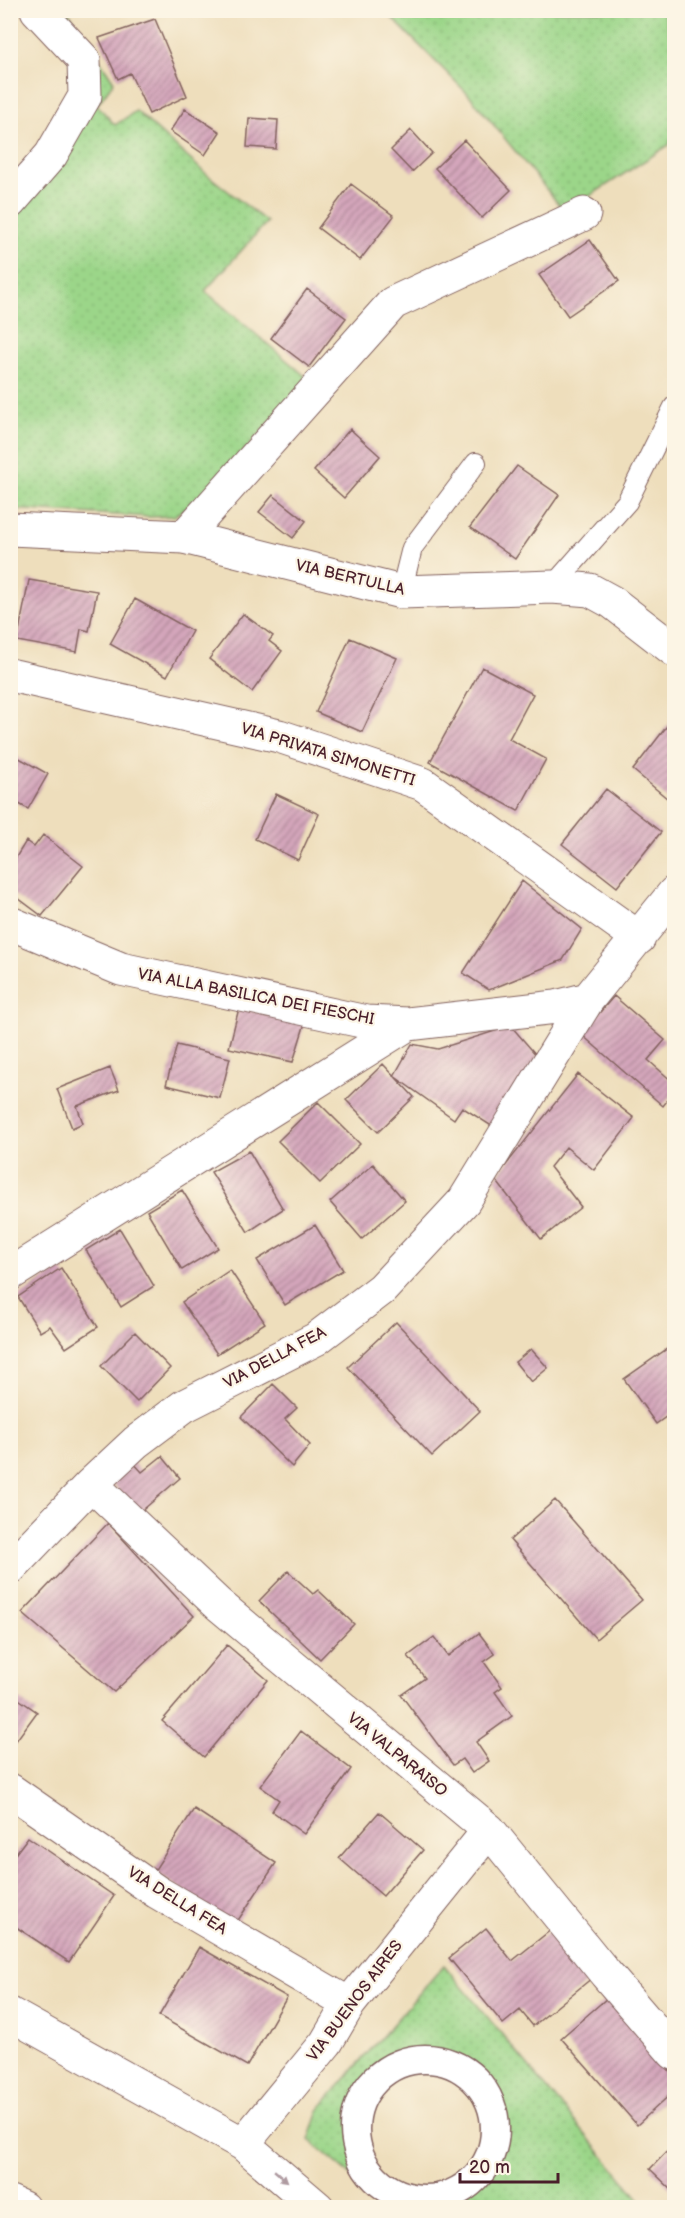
<svg xmlns="http://www.w3.org/2000/svg" width="685" height="2218" font-family="'Balsamiq Sans',sans-serif">
<style>
.grass{fill:url(#grass-dots);stroke:#727a5a;stroke-width:1.5;fill-rule:evenodd}
.building{fill:url(#building-hatch)}
.lines{fill:none;stroke-linecap:round;stroke-linejoin:round}
.service-casing{stroke:#83625e;stroke-width:22}
.pedestrian-casing{stroke:#83625e;stroke-width:31}
.minor-casing{stroke:#83625e;stroke-width:35}
.tertiary-casing{stroke:#83625e;stroke-width:35}
.service{stroke:#fff;stroke-width:20}
.pedestrian{stroke:#fff;stroke-width:28}
.minor{stroke:#fff;stroke-width:33}
.tertiary{stroke:#fff;stroke-width:33}
.oneway{fill:#ae9aa0}
.labels{text-anchor:middle;dominant-baseline:central;stroke-width:4.5;stroke-linejoin:round;paint-order:stroke}
.street-label{font-size:16px;fill:#4a1f2b;stroke:#fcf5e5}
</style>
<defs>
<pattern id="grass-dots" width="8" height="8" patternUnits="userSpaceOnUse" patternTransform="scale(1.5)"><rect width="8" height="8" fill="#9bd689"/><path d="M2 2h.1M6 6h.1" fill="none" stroke="#87b776" stroke-width="1.8" stroke-linecap="round"/></pattern>
<pattern id="building-hatch" width="6" height="6" patternUnits="userSpaceOnUse" patternTransform="scale(1.5)"><rect width="6" height="6" fill="#d4a6bb"/><path d="M-1 1l2-2M0 6l6-6M5 7l2-2" fill="none" stroke="#ae8798"/></pattern>
</defs>
<rect width="100%" height="100%" fill="#fcf5e5"/>
<filter id="ink" filterUnits="userSpaceOnUse"><feTurbulence type="fractalNoise" baseFrequency=".0167" numOctaves="2"/><feDisplacementMap in="SourceGraphic" scale="12" xChannelSelector="R" yChannelSelector="G"/><feConvolveMatrix kernelMatrix="1 2 1 2 8 2 1 2 1" color-interpolation-filters="sRGB"/></filter>
<filter id="wash" filterUnits="userSpaceOnUse"><feTurbulence type="fractalNoise" baseFrequency=".008" numOctaves="4" result="noise"/><feDisplacementMap in="SourceGraphic" scale="24" xChannelSelector="R" yChannelSelector="G"/><feGaussianBlur stdDeviation="1.35" result="paint"/><feColorMatrix in="noise" values="0 0 0 0 0 0 0 0 0 0 0 0 0 0 0 0 0 1.4 0 .05"/><feComposite in="paint" operator="in"/></filter>
<g filter="url(#wash)">
<rect width="100%" height="100%" fill="#eedebc"/>
<path class="grass" d="M 51,11 L 68,11 L 114,82 L 97,105 L 115,125 L 136,111 L 204,172 L 267,222 L 205,291 L 310,380 L 202,497 L 174,516 L 150,517 L 11,509 L 11,208 L 90,90 Z
M 385,11 L 664,11 L 674,46 L 674,137 L 669,145 L 565,212 L 470,96 Z
M 444,1965 L 646,2207 L 389,2207 L 309,2140 L 320,2108 ZM 416,2059 C 515,2058 520,2189 434,2199 C 347,2209 320,2084 416,2059 Z"/>
<g id="blocks">
<path class="building" d="M 155,19 L 187,96 L 149,114 L 130,73 L 118,79 L 99,38 Z
M 185,109 L 220,132 L 205,155 L 170,131 Z
M 249,118 L 278,120 L 276,149 L 247,147 Z
M 411,130 L 432,153 L 412,172 L 391,150 Z
M 464,140 L 511,190 L 482,218 L 435,168 Z
M 351,184 L 394,216 L 360,260 L 318,228 Z
M 590,240 L 619,281 L 568,316 L 539,275 Z
M 307,289 L 346,318 L 309,367 L 271,338 Z
M 350,429 L 380,456 L 344,498 L 314,471 Z
M 517,466 L 559,495 L 515,559 L 470,527 Z
M 273,495 L 306,521 L 293,538 L 259,512 Z
M 29,580 L 97,591 L 89,631 L 81,629 L 77,652 L 17,641 Z
M 135,599 L 192,631 L 167,676 L 110,644 Z
M 243,614 L 273,636 L 269,641 L 282,651 L 252,692 L 209,659 Z
M 350,638 L 397,658 L 362,732 L 316,712 Z
M 482,667 L 533,694 L 509,739 L 546,759 L 518,811 L 430,762 Z
M 674,717 L 674,804 L 633,770 Z
M 12,754 L 48,774 L 28,809 L 10,799 L 13,783 L 10,781 Z
M 606,789 L 661,832 L 617,887 L 562,844 Z
M 276,794 L 319,814 L 298,860 L 255,839 Z
M 43,835 L 83,866 L 42,916 L 10,892 L 10,867 L 26,841 L 34,847 Z
M 522,881 L 582,929 L 563,960 L 489,990 L 463,973 Z
M 614,996 L 665,1040 L 648,1060 L 674,1083 L 674,1092 L 663,1106 L 581,1034 Z
M 239,1008 L 305,1023 L 293,1062 L 229,1048 Z
M 511,1026 L 538,1057 L 493,1127 L 462,1107 L 454,1119 L 394,1076 L 412,1044 L 438,1049 Z
M 177,1045 L 230,1058 L 220,1098 L 166,1085 Z
M 383,1064 L 414,1097 L 378,1132 L 346,1100 Z
M 110,1068 L 119,1090 L 77,1106 L 83,1123 L 72,1128 L 57,1089 Z
M 578,1074 L 634,1118 L 594,1170 L 566,1147 L 550,1167 L 581,1207 L 541,1239 L 495,1179 Z
M 318,1102 L 360,1144 L 320,1183 L 278,1141 Z
M 249,1151 L 283,1209 L 248,1232 L 211,1172 Z
M 373,1164 L 405,1201 L 362,1239 L 330,1202 Z
M 182,1190 L 218,1248 L 182,1270 L 147,1211 Z
M 315,1225 L 343,1270 L 285,1305 L 257,1260 Z
M 120,1229 L 154,1286 L 121,1307 L 86,1250 Z
M 61,1268 L 98,1327 L 66,1348 L 50,1326 L 40,1332 L 18,1297 Z
M 230,1270 L 265,1323 L 217,1354 L 182,1302 Z
M 396,1322 L 480,1411 L 432,1456 L 348,1367 Z
M 135,1332 L 170,1368 L 137,1402 L 101,1366 Z
M 674,1344 L 674,1411 L 656,1424 L 624,1379 Z
M 531,1349 L 548,1368 L 531,1382 L 515,1362 Z
M 273,1384 L 297,1408 L 285,1419 L 310,1445 L 292,1467 L 241,1417 Z
M 162,1456 L 180,1478 L 138,1514 L 109,1479 L 131,1460 L 142,1472 Z
M 555,1500 L 642,1600 L 596,1639 L 510,1540 Z
M 108,1523 L 194,1616 L 114,1692 L 22,1613 Z
M 288,1571 L 313,1594 L 318,1590 L 354,1624 L 320,1659 L 259,1601 Z
M 479,1633 L 495,1654 L 484,1662 L 502,1687 L 495,1692 L 512,1716 L 476,1742 L 489,1761 L 472,1773 L 462,1759 L 453,1765 L 401,1695 L 425,1678 L 408,1656 L 434,1637 L 448,1656 Z
M 227,1645 L 268,1680 L 204,1757 L 162,1721 Z
M 10,1693 L 37,1712 L 10,1749 Z
M 301,1731 L 351,1769 L 304,1834 L 272,1811 L 279,1800 L 260,1786 Z
M 194,1809 L 276,1863 L 235,1925 L 154,1871 Z
M 379,1812 L 423,1850 L 383,1896 L 339,1858 Z
M 28,1837 L 114,1896 L 69,1962 L 10,1923 L 10,1861 Z
M 486,1928 L 512,1961 L 552,1929 L 592,1978 L 533,2026 L 520,2010 L 503,2024 L 449,1958 Z
M 199,1947 L 287,1997 L 247,2066 L 159,2016 Z
M 607,1998 L 674,2076 L 674,2091 L 637,2125 L 561,2038 Z
M 674,2144 L 674,2192 L 650,2169 Z"/>
</g>
</g>
<g filter="url(#ink)">
<use href="#blocks" fill-opacity="0" stroke="#83625e" stroke-width="1.5"/>
<g class="lines">
<g class="service-casing">
<path id="service" d="M 552,587 L 627,502 L 674,407
M 401,592 L 412,548 L 476,463"/>
</g>
<g class="pedestrian-casing">
<path id="pedestrian" d="M355 2129a70 70 0 1 1 140 0a70 70 0 1 1-140 0Z"/>
</g>
<g class="minor-casing">
<path id="minor" d="M 10,202 L 51,155 L 85,96 L 84,60 L 37,10
M 184,537 L 393,303 L 584,214
M 10,675 L 279,736 L 423,784 L 639,938
M 10,923 L 121,969 L 366,1022 L 408,1024 L 556,1007 L 588,999 L 674,893
M 10,1274 L 408,1024
M 91,1484 L 218,1604 L 489,1830 L 606,1974 L 674,2053
M 10,1568 L 91,1484 L 136,1442 L 184,1406 L 316,1339 L 382,1289 L 464,1201 L 588,999
M 10,1790 L 157,1892 L 349,2004
M 10,2014 L 243,2144 L 318,2208
M 243,2144 L 326,2043 L 349,2004 L 489,1830
M 10,2202 L 23,2208"/>
</g>
<g class="tertiary-casing">
<path id="tertiary" d="M 10,529 L 184,537 L 401,592 L 552,587 L 590,590 L 612,602 L 674,650"/>
</g>
<use href="#service" class="service"/>
<use href="#pedestrian" class="pedestrian"/>
<use href="#minor" class="minor"/>
<use href="#tertiary" class="tertiary"/>
</g>
<defs><path id="oneway-solid" d="M-6-.8H1V-3.2L6.5 0L1 3.2V.8H-6Z" transform="scale(1.5)"/></defs>
<use class="oneway" href="#oneway-solid" transform="translate(281 2176) rotate(40)"/>
</g>
<g class="labels">
<g class="street-label">
<text transform="translate(350 578) rotate(13)">VIA BERTULLA</text>
<text transform="translate(328 755) rotate(17)">VIA PRIVATA SIMONETTI</text>
<text transform="translate(256 997) rotate(11)">VIA ALLA BASILICA DEI FIESCHI</text>
<text transform="translate(275 1358) rotate(-28)">VIA DELLA FEA</text>
<text transform="translate(397 1755) rotate(39)">VIA VALPARAISO</text>
<text transform="translate(177 1901) rotate(32)">VIA DELLA FEA</text>
<text transform="translate(355 2001) rotate(-53)">VIA BUENOS AIRES</text>
</g>
</g>
<rect width="685" height="2218" fill="none" stroke="#fcf5e5" stroke-width="36"/>
<path d="M460 2173v9h98v-9" fill="none" stroke="#4a1f2b" stroke-width="3"/>
<text x="469" y="2173" font-size="18" fill="#4a1f2b" stroke="#fcf5e5" stroke-width="4.5" paint-order="stroke">20 m</text>
</svg>
